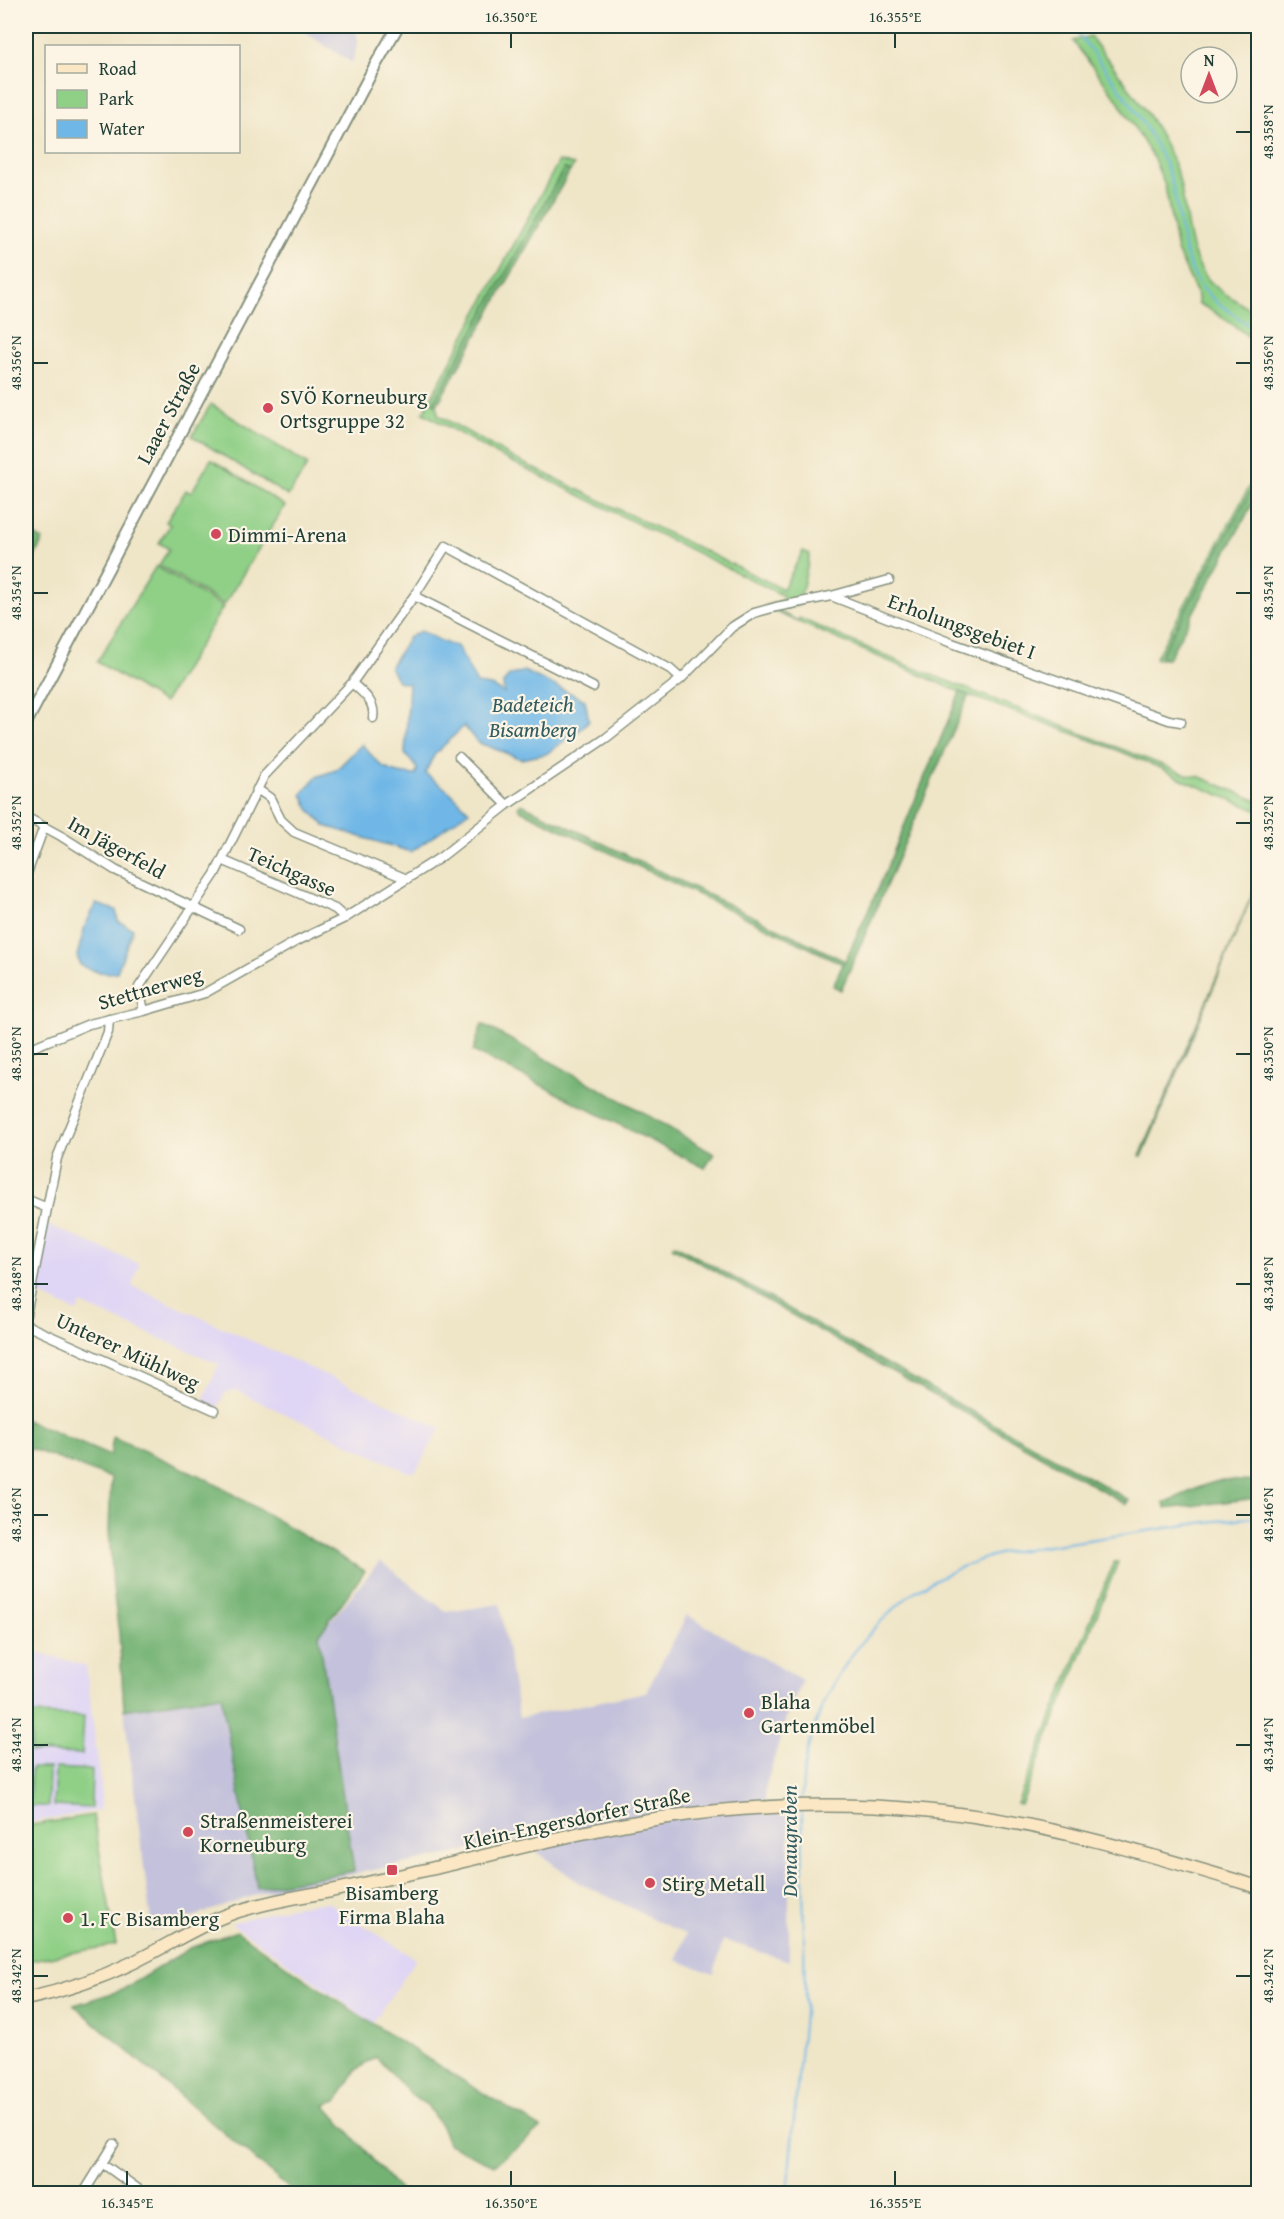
<svg xmlns="http://www.w3.org/2000/svg" width="1284" height="2219" font-family="'Gentium Book Plus',serif">
<style>
.built{fill:#dfd5f5}
.industrial{fill:#c3c1db}
.green{fill:#8fcf86;stroke:#57865d;stroke-width:1.5}
.forest{fill:#73b273;stroke:#497854;stroke-width:1.5}
.water{fill:#6fb7e7;stroke:#477a8e;stroke-width:1.5}
.lines{fill:none;stroke-linecap:round;stroke-linejoin:round}
.stream{stroke:#6fb7e7;stroke-width:2}
.minor-casing{stroke:#87917e;stroke-width:11}
.tertiary-casing{stroke:#87917e;stroke-width:14}
.secondary-casing{stroke:#87917e;stroke-width:15}
.minor{stroke:#fff;stroke-width:8}
.tertiary{stroke:#fff;stroke-width:10}
.secondary{stroke:#fbe7c3;stroke-width:12}
.ticks{fill:none;stroke:#1f3d34;stroke-width:2}
.poi-dot{fill:#d1495b;stroke:#fcf5e5;stroke-width:2}
.labels{text-anchor:middle;dominant-baseline:central;stroke-width:4.5;stroke-linejoin:round;paint-order:stroke}
.poi-label{font-size:21px;fill:#1f3d34;stroke:#fcf5e5;text-anchor:start}
.street-label{font-size:21px;fill:#1f3d34;stroke:#fcf5e5}
.water-label{font-size:22px;font-style:italic;fill:#335c61;stroke:#fcf5e5}
.neatline{fill:none;stroke:#1f3d34;stroke-width:2}
.ticks-label{font-size:15px;text-anchor:middle;fill:#1f3d34}
</style>
<rect width="100%" height="100%" fill="#fcf5e5"/>
<filter id="ink" filterUnits="userSpaceOnUse"><feTurbulence type="fractalNoise" baseFrequency=".0167" numOctaves="2"/><feDisplacementMap in="SourceGraphic" scale="12" xChannelSelector="R" yChannelSelector="G"/><feConvolveMatrix kernelMatrix="1 2 1 2 8 2 1 2 1" color-interpolation-filters="sRGB"/></filter>
<filter id="wash" filterUnits="userSpaceOnUse"><feTurbulence type="fractalNoise" baseFrequency=".008" numOctaves="4" result="noise"/><feDisplacementMap in="SourceGraphic" scale="24" xChannelSelector="R" yChannelSelector="G"/><feGaussianBlur stdDeviation="1.35" result="paint"/><feColorMatrix in="noise" values="0 0 0 0 0 0 0 0 0 0 0 0 0 0 0 0 0 1.4 0 .05"/><feComposite in="paint" operator="in"/></filter>
<g filter="url(#wash)">
<rect width="100%" height="100%" fill="#efe5c7"/>
<path class="built" d="M 46,1224 L 139,1264 L 132,1286 L 441,1428 L 415,1472 L 406,1471 L 235,1390 L 225,1393 L 217,1408 L 203,1401 L 219,1364 L 81,1304 L 77,1312 L 36,1293 L 40,1247 Z
M 26,1649 L 86,1666 L 101,1786 L 101,1810 L 26,1823 Z
M 327,1902 L 416,1959 L 373,2023 L 231,1923 L 286,1908 Z"/>
<path class="industrial" d="M 295,26 L 355,26 L 358,44 L 352,63 Z
M 380,1561 L 447,1612 L 500,1604 L 519,1718 L 646,1692 L 687,1615 L 802,1680 L 786,1718 L 765,1789 L 765,1815 L 789,1814 L 789,1961 L 723,1940 L 714,1974 L 676,1960 L 686,1935 L 578,1882 L 521,1840 L 264,1892 L 152,1931 L 124,1710 L 221,1695 L 257,1888 L 354,1871 L 319,1635 Z"/>
<path class="green" d="M 1090,36 C 1122,79 1161,123 1178,175 C 1188,208 1184,245 1205,275 C 1218,294 1242,301 1258,316 L 1258,345 C 1240,328 1220,315 1198,303 L 1198,296 L 1177,251 L 1165,186 L 1154,159 L 1116,98 L 1073,41 Z
M 559,161 L 574,165 L 570,171 L 564,169 L 433,403 L 437,405 L 438,415 L 513,458 L 783,589 L 803,551 L 810,554 L 799,605 L 778,611 L 798,621 L 799,618 L 909,666 L 1188,775 L 1198,776 L 1258,801 L 1258,811 L 1188,782 L 1163,769 L 1107,746 L 960,692 L 773,611 L 766,606 L 782,600 L 784,596 L 496,454 L 423,413 Z
M 211,404 L 308,465 L 288,496 L 192,436 Z
M 211,459 L 285,506 L 224,605 L 159,565 L 169,549 L 159,543 L 170,525 L 166,522 L 186,490 L 191,493 Z
M 1258,471 L 1258,478 L 1160,656 L 1168,659 L 1155,659 Z
M 156,566 L 223,607 L 164,703 L 97,662 Z
M 1114,1562 L 1118,1562 L 1021,1805 L 1017,1804 Z
M 32,1714 L 84,1716 L 82,1754 L 31,1752 Z
M 31,1768 L 49,1768 L 48,1806 L 29,1806 Z
M 55,1768 L 92,1770 L 91,1808 L 53,1806 Z
M 93,1815 L 116,1945 L 26,1961 L 26,1826 Z"/>
<path class="forest" d="M 564,168 L 570,171 L 437,405 L 433,403 Z
M 1258,478 L 1258,494 L 1168,659 L 1160,656 Z
M 29,532 L 43,540 L 26,573 L 26,539 Z
M 960,692 L 969,695 L 841,990 L 833,986 L 843,964 L 520,810 L 518,806 L 522,804 L 845,961 L 878,889 Z
M 1258,881 L 1142,1157 L 1140,1156 Z
M 482,1024 L 630,1105 L 714,1154 L 705,1168 L 473,1051 Z
M 674,1244 L 1129,1500 L 1126,1504 L 672,1247 Z
M 26,1420 L 110,1456 L 113,1437 L 203,1477 L 365,1571 L 319,1635 L 354,1871 L 257,1888 L 221,1695 L 124,1710 L 119,1634 L 113,1588 L 109,1530 L 111,1478 L 26,1447 Z
M 1222,1480 L 1258,1482 L 1258,1498 L 1165,1509 L 1164,1503 L 1205,1485 Z
M 237,1931 C 335,2002 437,2066 541,2128 L 494,2165 L 448,2144 L 442,2128 L 427,2105 L 412,2096 L 376,2057 L 356,2070 L 337,2101 L 325,2105 L 402,2193 L 294,2193 L 74,2005 L 122,1990 L 190,1948 Z"/>
<path class="water" d="M 420,631 C 432,635 444,645 457,646 L 477,684 L 491,686 L 504,693 L 503,683 L 509,676 L 524,671 L 585,700 L 589,720 L 580,730 L 546,754 L 521,759 L 477,742 L 464,726 L 435,754 L 425,773 L 450,792 L 469,811 L 411,852 L 325,826 L 309,809 L 302,794 L 316,777 L 336,770 L 362,744 C 380,766 386,774 416,775 L 417,768 L 405,754 L 409,684 L 398,681 L 390,667 L 409,637 Z
M 96,904 L 116,910 L 118,921 L 133,929 L 117,972 C 105,974 91,971 80,965 L 77,956 L 85,926 Z"/>
<g class="lines">
<path class="stream" d="M 1073,26 C 1105,71 1144,115 1166,166 C 1183,205 1175,252 1202,287 C 1216,306 1241,317 1258,333
M 802,1802 C 801,1729 840,1657 893,1610 C 900,1604 907,1597 914,1592 C 942,1574 970,1562 1002,1553 L 1206,1522 L 1258,1517
M 787,2194 L 805,2003 L 802,1811"/>
</g>
</g>
<g filter="url(#ink)">
<g class="lines">
<g class="minor-casing">
<path id="minor" d="M 414,596 L 593,687
M 831,596 L 949,642 L 1169,720 L 1181,722
M 352,683 C 363,693 376,702 373,718
M 459,757 L 507,805
M 257,789 L 270,798 L 281,820 L 294,832 L 407,879
M 26,817 L 61,836 L 115,870 L 239,929
M 222,860 L 335,909 L 345,918
M 26,876 L 44,827
M 144,1011 L 139,987 L 215,874 L 264,776 L 352,683 L 414,596 L 446,546 L 670,669 L 681,679
M 26,1050 L 89,1024 L 144,1011 L 205,993 L 295,942 L 345,918 L 441,857 L 507,805 L 606,738 L 681,679 L 732,627 L 754,613 L 776,607 L 831,596 L 889,580
M 26,1199 L 45,1207
M 26,1315 L 57,1158 L 108,1032 L 109,1019
M 26,1325 L 214,1410
M 102,2163 L 145,2194
M 83,2194 L 114,2144"/>
</g>
<g class="tertiary-casing">
<path id="tertiary" d="M 26,723 L 376,64 L 398,26"/>
</g>
<g class="secondary-casing">
<path id="secondary" d="M 26,1999 C 63,1991 99,1979 134,1962 C 173,1943 207,1919 249,1908 C 276,1900 303,1896 331,1891 C 364,1884 397,1876 430,1869 C 507,1851 584,1830 661,1818 C 748,1805 836,1802 923,1810 C 1038,1820 1148,1854 1258,1887"/>
</g>
<use href="#minor" class="minor"/>
<use href="#tertiary" class="tertiary"/>
<use href="#secondary" class="secondary"/>
</g>
</g>
<path class="ticks" d="M 511,33 L 511,48M 895,33 L 895,48M 1236,132 L 1251,132M 33,363 L 48,363M 1236,363 L 1251,363M 33,593 L 48,593M 1236,593 L 1251,593M 33,823 L 48,823M 1236,823 L 1251,823M 33,1054 L 48,1054M 1236,1054 L 1251,1054M 33,1284 L 48,1284M 1236,1284 L 1251,1284M 33,1515 L 48,1515M 1236,1515 L 1251,1515M 33,1745 L 48,1745M 1236,1745 L 1251,1745M 33,1976 L 48,1976M 1236,1976 L 1251,1976M 127,2171 L 127,2186M 511,2171 L 511,2186M 895,2171 L 895,2186"/>
<g class="poi-dot">
<circle cx="268" cy="408" r="6"/>
<circle cx="216" cy="534" r="6"/>
<circle cx="749" cy="1713" r="6"/>
<circle cx="188" cy="1832" r="6"/>
<rect x="386" y="1864" width="12" height="12" rx="3"/>
<circle cx="650" cy="1883" r="6"/>
<circle cx="68" cy="1918" r="6"/>
</g>
<g class="labels">
<g class="poi-label">
<text x="280" y="396">SVÖ Korneuburg<tspan x="280" dy="24">Ortsgruppe 32</tspan></text>
<text x="228" y="534">Dimmi-Arena</text>
<text x="761" y="1701">Blaha<tspan x="761" dy="24">Gartenmöbel</tspan></text>
<text x="200" y="1820">Straßenmeisterei<tspan x="200" dy="24">Korneuburg</tspan></text>
<text x="662" y="1883">Stirg Metall</text>
<text x="392" y="1892" text-anchor="middle">Bisamberg<tspan x="392" dy="24">Firma Blaha</tspan></text>
<text x="80" y="1918">1. FC Bisamberg</text>
</g>
<g class="street-label">
<text transform="translate(168 413) rotate(-62)">Laaer Straße</text>
<text transform="translate(962 626) rotate(20)">Erholungsgebiet I</text>
<text transform="translate(117 847) rotate(29)">Im Jägerfeld</text>
<text transform="translate(292 871) rotate(24)">Teichgasse</text>
<text transform="translate(150 988) rotate(-16)">Stettnerweg</text>
<text transform="translate(128 1351) rotate(25)">Unterer Mühlweg</text>
<text transform="translate(577 1818) rotate(-12)">Klein-Engersdorfer Straße</text>
</g>
<g class="water-label">
<text x="533" y="704">Badeteich<tspan x="533" dy="25">Bisamberg</tspan></text>
<text transform="translate(789 1841) rotate(-90)">Donaugraben</text>
</g>
</g>
<rect width="1284" height="2219" fill="none" stroke="#fcf5e5" stroke-width="66"/>
<rect x="45" y="45" width="195" height="108" fill="#fcf5e5" stroke="#a4ab9e" stroke-width="1.5"/>
<rect x="57" y="64" width="30" height="9" fill="#fbe7c3" stroke="#a4ab9e" stroke-width="1.5"/>
<text x="99" y="75" font-size="18" fill="#1f3d34">Road</text>
<rect x="57" y="90" width="30" height="18" fill="#8fcf86" stroke="#a4ab9e" stroke-width="1.5"/>
<text x="99" y="105" font-size="18" fill="#1f3d34">Park</text>
<rect x="57" y="120" width="30" height="18" fill="#6fb7e7" stroke="#a4ab9e" stroke-width="1.5"/>
<text x="99" y="135" font-size="18" fill="#1f3d34">Water</text>
<g transform="translate(1209 75)"><circle r="28" fill="#fcf5e5" stroke="#a4ab9e" stroke-width="1.5"/>
<path d="M0-4.5L10 22L0 15L-10 22Z" fill="#d1495b"/>
<text y="-9" font-size="16" font-weight="bold" text-anchor="middle" fill="#1f3d34">N</text>
</g>
<rect x="33" y="33" width="1218" height="2153" class="neatline"/>
<g class="ticks-label">
<text x="511" y="22">16.350°E</text>
<text x="895" y="22">16.355°E</text>
<text transform="translate(1268 132) rotate(-90)" y="5">48.358°N</text>
<text transform="translate(16 363) rotate(-90)" y="5">48.356°N</text>
<text transform="translate(1268 363) rotate(-90)" y="5">48.356°N</text>
<text transform="translate(16 593) rotate(-90)" y="5">48.354°N</text>
<text transform="translate(1268 593) rotate(-90)" y="5">48.354°N</text>
<text transform="translate(16 823) rotate(-90)" y="5">48.352°N</text>
<text transform="translate(1268 823) rotate(-90)" y="5">48.352°N</text>
<text transform="translate(16 1054) rotate(-90)" y="5">48.350°N</text>
<text transform="translate(1268 1054) rotate(-90)" y="5">48.350°N</text>
<text transform="translate(16 1284) rotate(-90)" y="5">48.348°N</text>
<text transform="translate(1268 1284) rotate(-90)" y="5">48.348°N</text>
<text transform="translate(16 1515) rotate(-90)" y="5">48.346°N</text>
<text transform="translate(1268 1515) rotate(-90)" y="5">48.346°N</text>
<text transform="translate(16 1745) rotate(-90)" y="5">48.344°N</text>
<text transform="translate(1268 1745) rotate(-90)" y="5">48.344°N</text>
<text transform="translate(16 1976) rotate(-90)" y="5">48.342°N</text>
<text transform="translate(1268 1976) rotate(-90)" y="5">48.342°N</text>
<text x="127" y="2208">16.345°E</text>
<text x="511" y="2208">16.350°E</text>
<text x="895" y="2208">16.355°E</text>
</g>
</svg>
